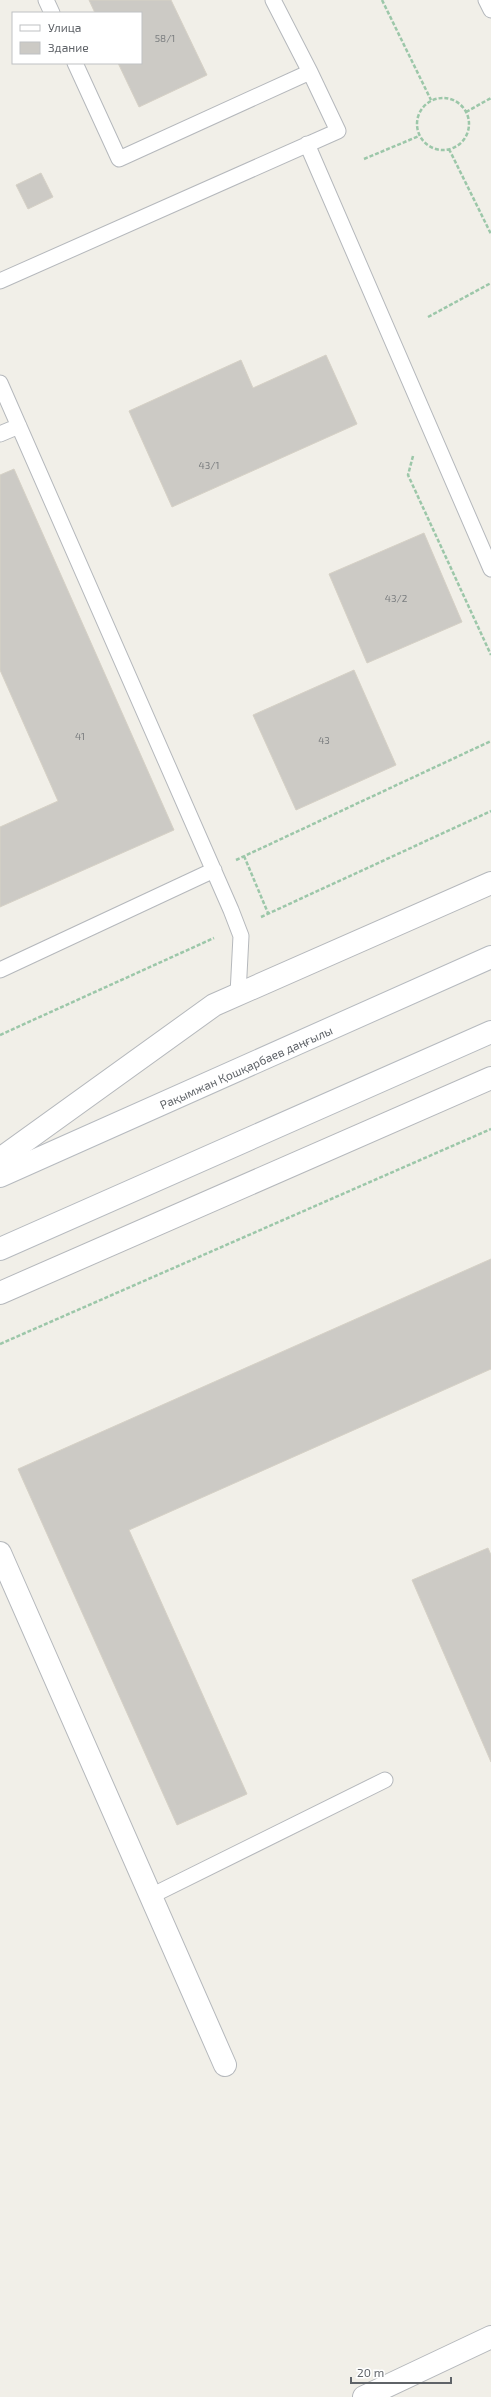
<svg xmlns="http://www.w3.org/2000/svg" width="491" height="2397" font-family="'Exo 2',sans-serif">
<style>
.building{fill:#cccac5;stroke:#d6d1c6}
.lines{fill:none;stroke-linecap:round;stroke-linejoin:round}
.service-casing{stroke:#b5b8bc;stroke-width:17}
.minor-casing{stroke:#b5b8bc;stroke-width:24}
.tertiary-casing{stroke:#b5b8bc;stroke-width:24}
.secondary-casing{stroke:#b6babf;stroke-width:24}
.path{stroke:#9cc7a9;stroke-width:2.5;stroke-dasharray:4 2;stroke-linecap:butt}
.service{stroke:#fff;stroke-width:15}
.minor{stroke:#fff;stroke-width:22}
.tertiary{stroke:#fff;stroke-width:22}
.secondary{stroke:#fff;stroke-width:22}
.labels{text-anchor:middle;dominant-baseline:central;stroke-width:3.5;stroke-linejoin:round;paint-order:stroke}
.number-label{font-size:10px;fill:#7a7d7f}
.street-label{font-size:12px;fill:#5f6368;stroke:#fff}
</style>
<rect width="100%" height="100%" fill="#f1efe8"/>
<path class="building" d="M 89,0 L 171,0 L 207,75 L 139,107 L 118,63 L 141,63 L 141,13 L 95,13 Z
M 41,173 L 53,197 L 28,209 L 16,185 Z
M 326,355 L 357,424 L 172,507 L 129,411 L 241,360 L 253,388 Z
M 14,469 L 174,830 L 0,907 L 0,827 L 58,801 L 0,670 L 0,475 Z
M 424,533 L 462,622 L 367,663 L 329,574 Z
M 354,670 L 396,765 L 296,810 L 253,715 Z
M 491,1259 L 491,1369 L 129,1530 L 247,1794 L 177,1825 L 18,1469 Z
M 488,1548 L 491,1555 L 491,1762 L 412,1580 Z"/>
<g class="lines">
<g class="service-casing">
<path id="service" d="M 46,0 L 52,13
M 486,0 L 491,10
M 75,63 L 119,159 L 310,72 L 273,0
M 307,144 L 491,569
M 0,281 L 338,131 L 310,72
M 0,383 L 231,910 L 241,936 L 238,994
M 0,434 L 19,426
M 0,970 L 214,870
M 151,1896 L 385,1780"/>
</g>
<g class="minor-casing">
<path id="minor" d="M 0,1159 L 214,1005 L 491,883
M 0,1293 L 491,1078
M 0,1553 L 225,2065"/>
</g>
<g class="tertiary-casing">
<path id="tertiary" d="M 364,2397 L 491,2337"/>
</g>
<g class="secondary-casing">
<path id="secondary" d="M 0,1176 L 491,957
M 0,1249 L 491,1032"/>
</g>
<path class="path" d="M 382,0 L 431,100
M417 124a26 26 0 1 1 52 0a26 26 0 1 1-52 0Z
M 466,112 L 491,98
M 449,149 L 491,234
M 364,159 L 419,136
M 428,317 L 491,283
M 413,456 L 408,475 L 491,655
M 244,856 L 268,913
M 236,860 L 491,741
M 261,917 L 491,811
M 0,1035 L 214,938
M 0,1344 L 491,1129"/>
<use href="#service" class="service"/>
<use href="#minor" class="minor"/>
<use href="#tertiary" class="tertiary"/>
<use href="#secondary" class="secondary"/>
</g>
<g class="labels">
<g class="number-label">
<text x="165" y="38">58/1</text>
<text x="209" y="465">43/1</text>
<text x="396" y="598">43/2</text>
<text x="80" y="736">41</text>
<text x="324" y="740">43</text>
</g>
<g class="street-label">
<text transform="translate(246 1067) rotate(-24)">Рақымжан Қошқарбаев даңғылы</text>
</g>
</g>
<rect x="12" y="12" width="130" height="52" fill="#ffffff" stroke="#bfc1c3"/>
<rect x="20" y="25" width="20" height="6" fill="#ffffff" stroke="#bfc1c3"/>
<text x="48" y="32" font-size="12" fill="#5f6368">Улица</text>
<rect x="20" y="42" width="20" height="12" fill="#cccac5" stroke="#bfc1c3"/>
<text x="48" y="52" font-size="12" fill="#5f6368">Здание</text>
<path d="M351 2377v6h100v-6" fill="none" stroke="#5f6368" stroke-width="2"/>
<text x="357" y="2377" font-size="12" fill="#5f6368" stroke="#ffffff" stroke-width="3" paint-order="stroke">20 m</text>
</svg>
